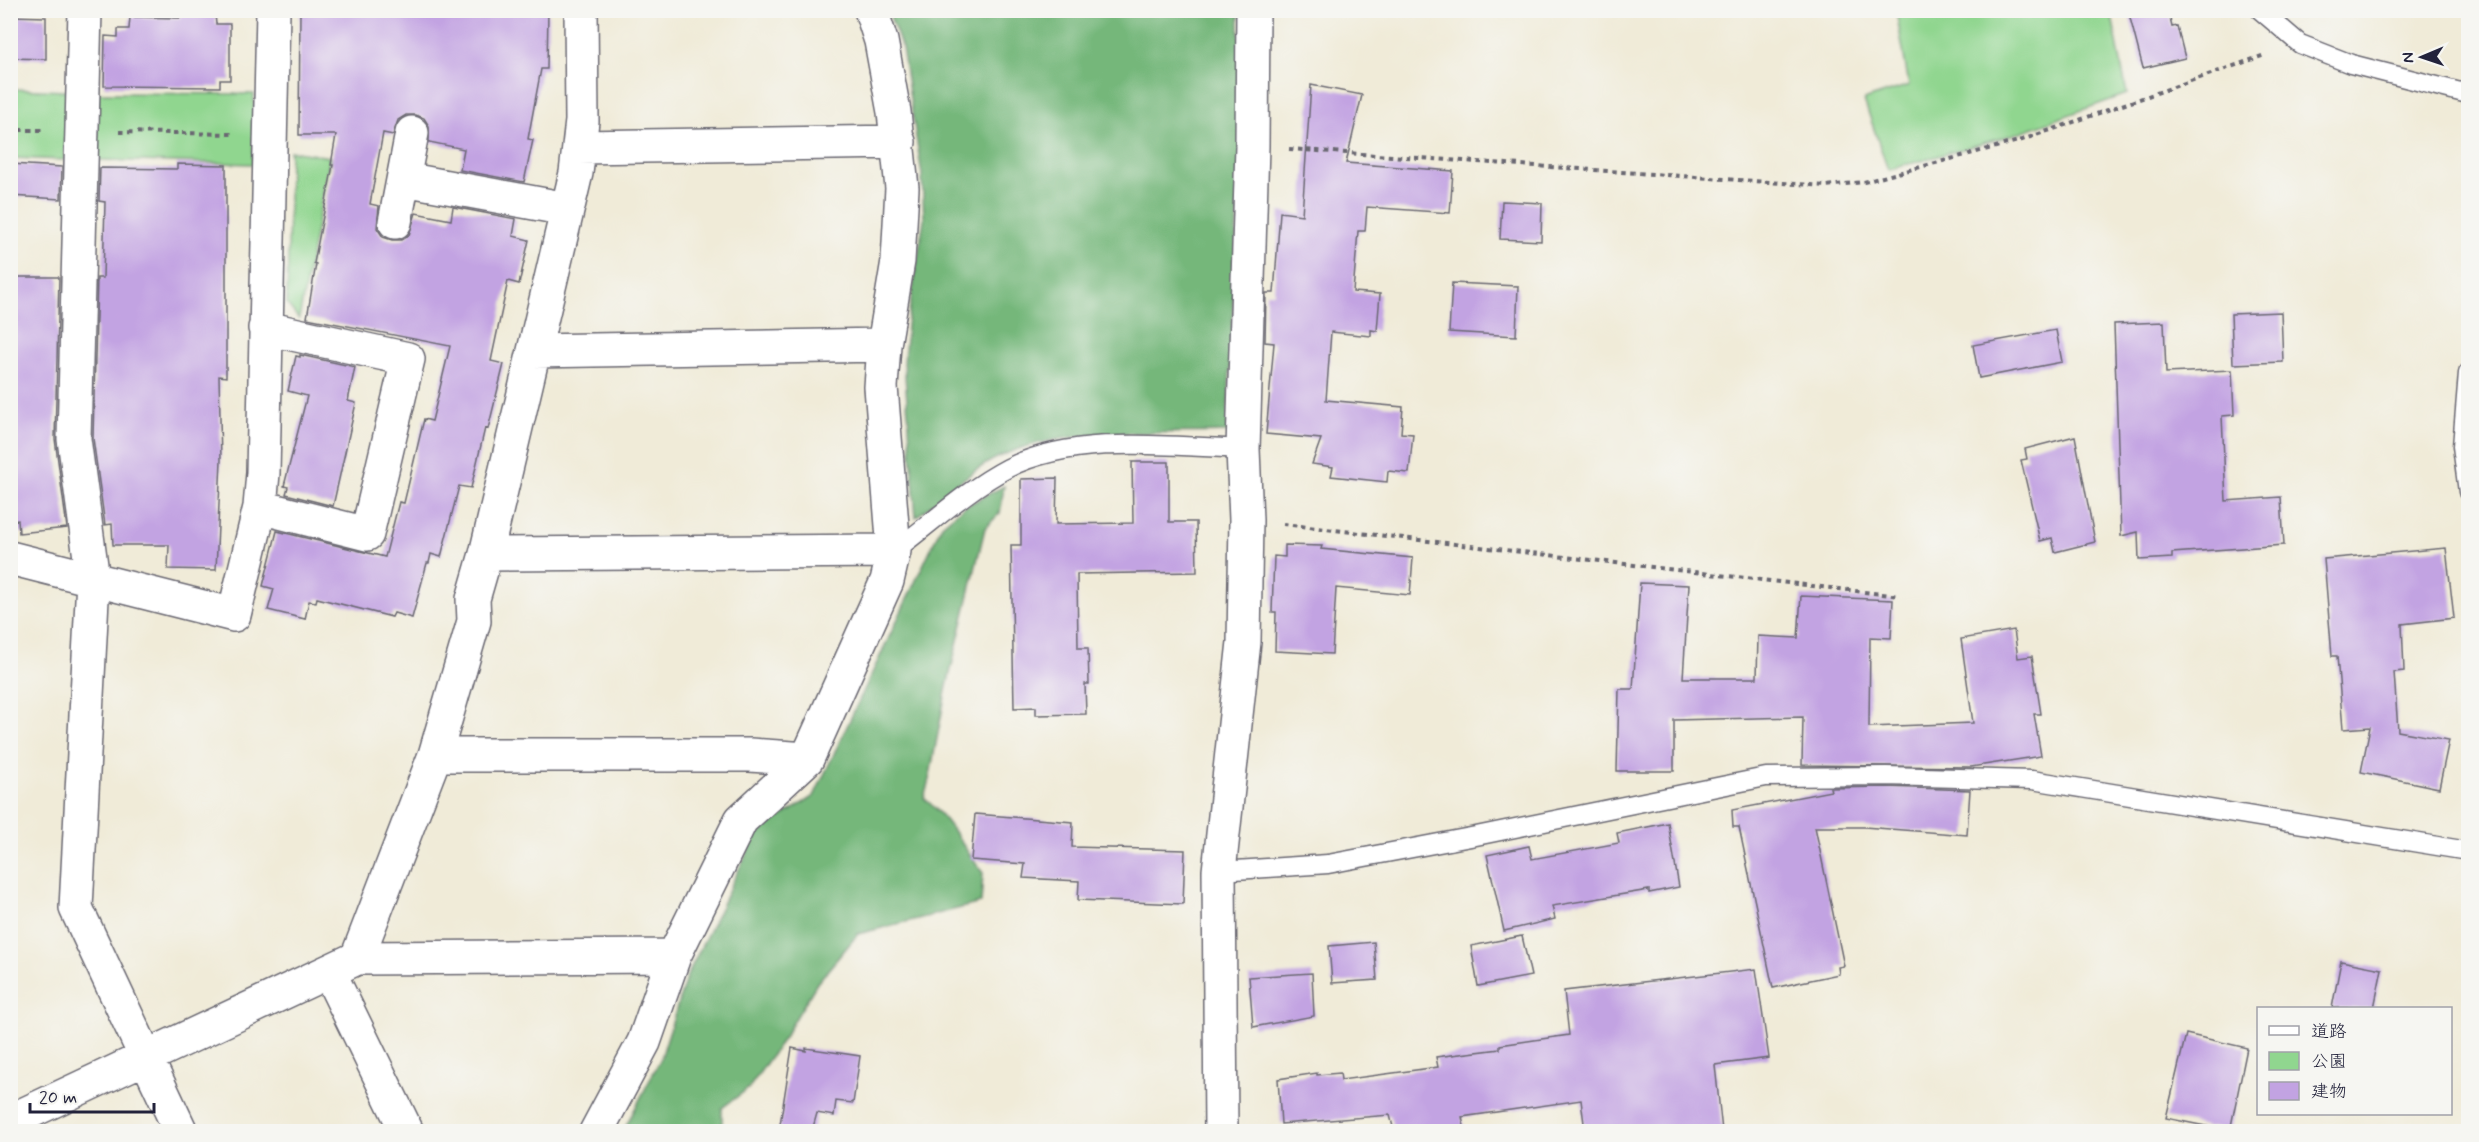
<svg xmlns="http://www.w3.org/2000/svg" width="2479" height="1142" font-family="Mynerve,'Klee One',sans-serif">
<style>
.green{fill:#90d68f;stroke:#597c65;stroke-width:1.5}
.forest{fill:#74b77a;stroke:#4b6c5a;stroke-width:1.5}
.building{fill:#c2a3e2}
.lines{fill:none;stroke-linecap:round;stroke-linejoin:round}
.service-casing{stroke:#6a6872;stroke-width:21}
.minor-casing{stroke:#6a6872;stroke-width:36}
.path{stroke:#6a6872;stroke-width:4;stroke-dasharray:4.5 4.5;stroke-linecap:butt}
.service{stroke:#fff;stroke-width:18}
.minor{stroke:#fff;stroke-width:33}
</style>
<rect width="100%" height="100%" fill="#f6f6f2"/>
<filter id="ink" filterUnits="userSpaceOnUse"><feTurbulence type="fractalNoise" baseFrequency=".0167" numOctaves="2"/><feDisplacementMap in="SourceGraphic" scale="12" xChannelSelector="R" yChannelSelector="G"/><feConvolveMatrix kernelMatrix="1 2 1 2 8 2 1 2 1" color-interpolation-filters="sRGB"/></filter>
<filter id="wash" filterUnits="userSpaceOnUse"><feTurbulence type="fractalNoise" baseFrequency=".008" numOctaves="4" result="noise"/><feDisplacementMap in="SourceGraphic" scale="24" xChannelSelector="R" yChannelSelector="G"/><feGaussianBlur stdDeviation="1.35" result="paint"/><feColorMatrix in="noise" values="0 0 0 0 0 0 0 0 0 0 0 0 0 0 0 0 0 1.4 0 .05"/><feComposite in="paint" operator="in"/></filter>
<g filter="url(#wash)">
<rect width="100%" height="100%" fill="#f0ebd8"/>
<path class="green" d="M 1896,11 L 2111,11 L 2127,94 L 2012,135 L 1888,170 L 1864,100 L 1909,85 Z
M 11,89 L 67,91 L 65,160 L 11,158 Z
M 98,93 L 254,94 L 253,164 L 97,160 Z
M 290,151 L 330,157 L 299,319 L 287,304 Z"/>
<path class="forest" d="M 888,11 L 1239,11 L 1241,136 L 1227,432 C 1159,434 1063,427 1001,456 C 970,470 943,496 916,517 L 904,363 L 907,325 L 924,219 L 922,175 L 902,48 Z
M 1004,486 L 1000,513 L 985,528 L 947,686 L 929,780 L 924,798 C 949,819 963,847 983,873 L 981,903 L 858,934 L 817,983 L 783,1039 L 749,1088 L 722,1108 L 722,1131 L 623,1132 L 661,1058 L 686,978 L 757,832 L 814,796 L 942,525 L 962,508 Z"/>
<g id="blocks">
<path class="building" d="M 300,10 L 548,10 L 547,69 L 541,69 L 528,139 L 533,140 L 524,182 L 460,170 L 464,149 L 429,142 L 429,126 L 424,118 L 416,115 L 406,115 L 398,120 L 393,135 L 383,133 L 370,204 L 379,206 L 377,228 L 383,237 L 392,240 L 401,240 L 409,235 L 416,213 L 451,220 L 453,207 L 516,219 L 513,236 L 529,240 L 519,284 L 508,281 L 491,361 L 504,364 L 488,429 L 485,428 L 471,488 L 459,486 L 441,557 L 431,554 L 429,563 L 427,563 L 412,618 L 394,613 L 392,617 L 317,598 L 316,602 L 309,601 L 305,619 L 268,610 L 274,589 L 263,586 L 277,531 L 385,557 L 399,502 L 404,503 L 424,419 L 432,421 L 450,346 L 307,318 L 316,264 L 314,263 L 333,165 L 331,165 L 336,135 L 299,135 Z
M 2128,10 L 2168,10 L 2172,27 L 2177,26 L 2185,58 L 2143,68 Z
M 180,14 L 215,14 L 216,24 L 230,24 L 230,80 L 220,80 L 220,87 L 104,86 L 105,36 L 118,37 L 118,29 L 129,29 L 130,17 L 180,18 Z
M 10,16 L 46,17 L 46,59 L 10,58 Z
M 1311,85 L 1362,95 L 1346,163 L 1453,171 L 1450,213 L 1367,207 L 1365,231 L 1358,231 L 1353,292 L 1380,294 L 1377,331 L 1371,330 L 1371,336 L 1331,332 L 1326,400 L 1403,407 L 1401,433 L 1413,434 L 1409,473 L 1388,471 L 1387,482 L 1331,476 L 1333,467 L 1312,464 L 1321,439 L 1266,434 L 1274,343 L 1265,342 L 1266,293 L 1274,293 L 1280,212 L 1302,215 Z
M 10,164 L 62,167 L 61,199 L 10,196 Z
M 177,164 L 226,165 L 226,377 L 219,376 L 221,460 L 216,570 L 168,569 L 169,545 L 113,545 L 112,524 L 105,525 L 93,438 L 97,278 L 103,278 L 105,202 L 99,201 L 100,168 L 177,169 Z
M 1502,201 L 1542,203 L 1541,241 L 1500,239 Z
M 10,277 L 59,277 L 55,439 L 67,528 L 19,533 L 18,520 L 10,521 Z
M 1452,283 L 1518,286 L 1516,336 L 1449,332 Z
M 2281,312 L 2283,362 L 2233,364 L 2231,314 Z
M 2164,322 L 2166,373 L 2232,370 L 2234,415 L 2222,416 L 2226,501 L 2281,497 L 2284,545 L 2172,553 L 2172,558 L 2139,560 L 2138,532 L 2121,536 L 2114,324 Z
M 2056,330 L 2062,362 L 1979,378 L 1973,345 Z
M 300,355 L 355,367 L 348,401 L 356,403 L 333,506 L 286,494 L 288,487 L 284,486 L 307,396 L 288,391 L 296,356 L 300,357 Z
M 2075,436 L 2095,542 L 2055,552 L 2052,538 L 2040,541 L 2021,460 L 2027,459 L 2025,449 Z
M 1132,462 L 1169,462 L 1169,522 L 1196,522 L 1197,572 L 1077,574 L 1078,648 L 1088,648 L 1089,684 L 1085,684 L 1086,714 L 1036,715 L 1036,707 L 1014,708 L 1011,545 L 1021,545 L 1021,479 L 1057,478 L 1056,524 L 1133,523 Z
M 1285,545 L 1322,546 L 1321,549 L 1413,558 L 1410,595 L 1336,588 L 1332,654 L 1275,651 L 1276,612 L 1272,612 L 1274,556 L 1285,557 Z
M 2446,548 L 2454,618 L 2402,624 L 2404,671 L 2394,672 L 2398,731 L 2449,740 L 2439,788 L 2361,772 L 2370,727 L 2343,729 L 2337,656 L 2332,656 L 2324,559 Z
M 1640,583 L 1689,585 L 1683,678 L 1757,678 L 1758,636 L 1798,638 L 1801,596 L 1893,600 L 1891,638 L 1870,637 L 1869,727 L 1973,723 L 1961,639 L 2014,630 L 2018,658 L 2032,656 L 2041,714 L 2034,714 L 2041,756 L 1971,767 L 1802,765 L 1803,717 L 1674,720 L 1674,771 L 1617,771 L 1619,689 L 1633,689 Z
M 1886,787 L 1970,790 L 1967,835 L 1864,827 L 1815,827 L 1844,966 L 1838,967 L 1839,974 L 1773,988 L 1739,827 L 1733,827 L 1732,810 L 1831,791 L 1830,788 Z
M 975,814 L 1073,822 L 1072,847 L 1185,850 L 1183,904 L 1078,900 L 1079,881 L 1023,878 L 1025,864 L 971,860 Z
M 1668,823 L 1679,887 L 1649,893 L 1649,890 L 1552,906 L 1555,919 L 1504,931 L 1487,855 L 1529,846 L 1532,859 L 1619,843 L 1617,833 Z
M 1522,936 L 1531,976 L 1478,986 L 1471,946 Z
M 1374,942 L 1377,980 L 1332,983 L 1329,946 Z
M 2341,961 L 2382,969 L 2374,1008 L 2332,1008 Z
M 1756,969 L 1769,1058 L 1715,1065 L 1722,1131 L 1585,1131 L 1581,1100 L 1462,1117 L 1465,1131 L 1394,1131 L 1390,1115 L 1281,1124 L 1278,1079 L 1317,1073 L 1317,1075 L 1340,1073 L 1341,1080 L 1438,1067 L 1436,1057 L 1500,1049 L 1500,1045 L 1569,1035 L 1564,991 Z
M 1312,973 L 1314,1016 L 1253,1027 L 1249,977 Z
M 2186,1034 L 2247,1048 L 2230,1131 L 2166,1118 Z
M 792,1048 L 806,1051 L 806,1048 L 860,1056 L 853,1103 L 836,1101 L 834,1116 L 817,1113 L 812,1131 L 779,1131 Z"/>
</g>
</g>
<g filter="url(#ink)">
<use href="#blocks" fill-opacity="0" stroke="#6a6872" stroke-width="1.5"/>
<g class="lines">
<g class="service-casing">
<path id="service" d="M 2260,10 L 2300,44 L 2351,64 L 2468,94
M 2468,373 L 2462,446 L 2468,492
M 894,551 C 932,523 966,490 1008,468 C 1075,434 1170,446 1243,449
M 1219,871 L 1328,864 L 1476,836 L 1766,777 L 1886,776 L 2032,780 L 2468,851"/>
</g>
<g class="minor-casing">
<path id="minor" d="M 85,10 L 74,439 L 93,580 L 76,908 L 181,1132
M 580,147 L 899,142
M 404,179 L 567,209
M 395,222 L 412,133
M 534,351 L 884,345
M 260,507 L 367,534 L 408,359 L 265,328
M 486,554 L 894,551
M 10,558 L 234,615 L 260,507 L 263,473 L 273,10
M 435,755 L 750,755 L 807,759
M 357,958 L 435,755 L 474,621 L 473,599 L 486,554 L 576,173 L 582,121 L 581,10
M 329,972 L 407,1132
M 10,1121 L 357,958 L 674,956
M 596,1132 L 644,1042 L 674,956 L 741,820 L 807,759 L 887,581 L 894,551 L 881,387 L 884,345 L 898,261 L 902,188 L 894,112 L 881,41 L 871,10
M 1221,1132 L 1219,871 L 1244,642 L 1246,520 L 1243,449 L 1252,146 L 1253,10"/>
</g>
<path class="path" d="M 10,130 L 43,130
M 119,132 L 232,134
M 1289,149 L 1826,186 L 1864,182 L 2022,140 L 2265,55
M 1283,524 L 1899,596"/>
<use href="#service" class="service"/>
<use href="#minor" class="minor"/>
</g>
</g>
<rect width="2479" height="1142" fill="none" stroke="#f6f6f2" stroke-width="36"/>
<rect x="2257" y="1007" width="195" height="108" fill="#f6f6f2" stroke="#a1a1a9" stroke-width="1.5"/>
<rect x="2269" y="1026" width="30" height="9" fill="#ffffff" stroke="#a1a1a9" stroke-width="1.5"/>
<text x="2311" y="1037" font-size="18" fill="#22223b">道路</text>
<rect x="2269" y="1052" width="30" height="18" fill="#90d68f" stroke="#a1a1a9" stroke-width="1.5"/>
<text x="2311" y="1067" font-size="18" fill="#22223b">公園</text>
<rect x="2269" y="1082" width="30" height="18" fill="#c2a3e2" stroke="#a1a1a9" stroke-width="1.5"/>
<text x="2311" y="1097" font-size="18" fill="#22223b">建物</text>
<g transform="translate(2422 57) rotate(268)" stroke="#f6f6f2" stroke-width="4.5" paint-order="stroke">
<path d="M0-4.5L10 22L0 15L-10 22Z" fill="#22223b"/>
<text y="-9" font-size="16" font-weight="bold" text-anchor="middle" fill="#22223b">N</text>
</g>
<path d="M30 1103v9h124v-9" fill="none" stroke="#22223b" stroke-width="3"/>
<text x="39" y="1103" font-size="18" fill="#22223b" stroke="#f6f6f2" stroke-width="4.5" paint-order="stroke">20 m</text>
</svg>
